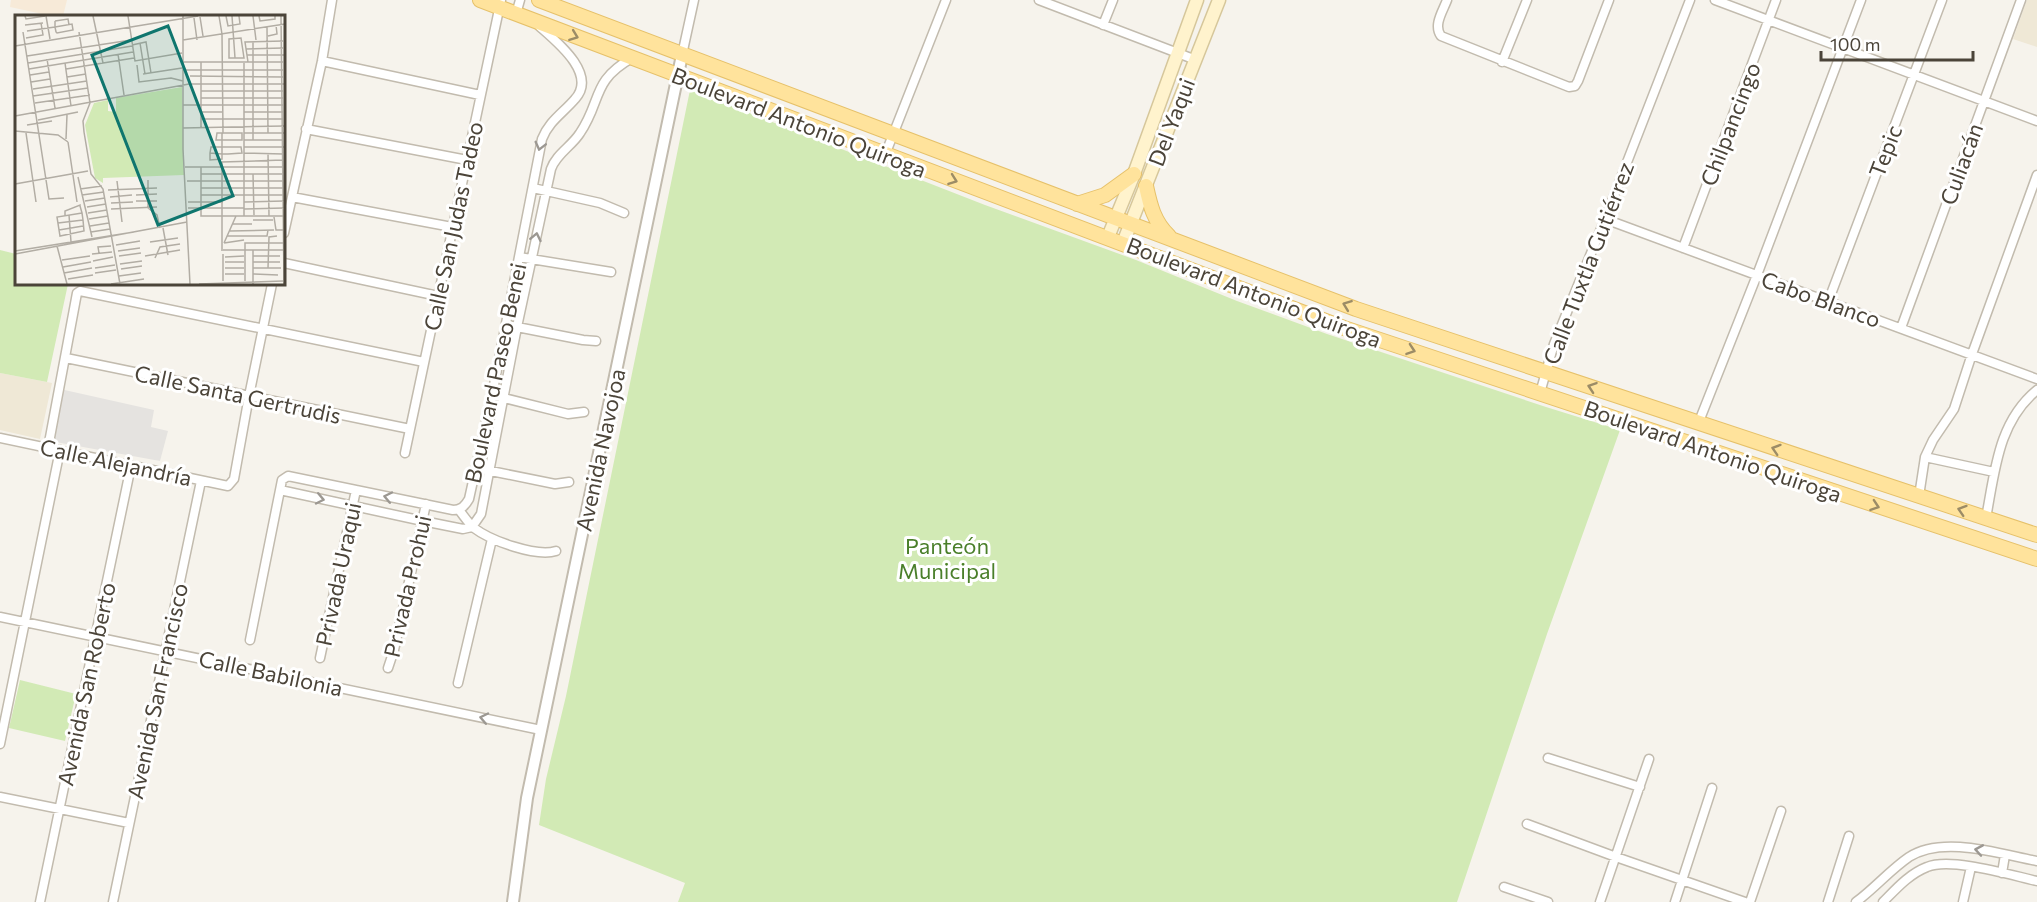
<svg xmlns="http://www.w3.org/2000/svg" width="2037" height="902" font-family="Commissioner,sans-serif">
<style>
.commercial{fill:#f7ead8}
.education{fill:#efe8d6}
.green{fill:#d2eab5}
.parking{fill:#e5e3e0}
.lines{fill:none;stroke-linecap:round;stroke-linejoin:round}
.minor-casing{stroke:#c2bbae;stroke-width:11}
.tertiary-casing{stroke:#c2bbae;stroke-width:14}
.secondary-casing{stroke:#d6c79b;stroke-width:15}
.primary-casing{stroke:#e6c16a;stroke-width:16}
.minor{stroke:#fff;stroke-width:8}
.tertiary{stroke:#fff;stroke-width:10}
.secondary{stroke:#fff3cd;stroke-width:12}
.primary{stroke:#ffe39c;stroke-width:14}
.oneway{stroke:#9c8c66}
.oneway2{stroke:#9c9892}
.labels{text-anchor:middle;dominant-baseline:central;stroke-width:6;stroke-linejoin:round;paint-order:stroke}
.street-label{font-size:22px;fill:#4b4439;stroke:#fff}
.park-label{font-size:22px;fill:#4a7f2a;stroke:#fff}
.inset-road{fill:none;stroke:#b2ada4;stroke-width:1.5}
.view{fill:#0f766e;fill-opacity:0.15;stroke:#0f766e;stroke-width:3}
.inset-edge{fill:none;stroke:#4b4439;stroke-width:3}
</style>
<rect width="100%" height="100%" fill="#f6f3ec"/>
<path class="commercial" d="M 11,0 L 67,0 L 63,16 L 52,16 L 10,7 Z"/>
<path class="education" d="M 2027,0 L 2037,0 L 2037,47 L 2013,39 Z
M 0,373 L 52,383 L 40,439 L 0,430 Z"/>
<path class="green" d="M 690,90 L 985,205 L 1136,260 L 1237,301 L 1327,334 L 1546,407 L 1620,430 L 1547,634 L 1457,902 L 678,902 L 685,883 L 539,825 L 546,779 L 566,696 Z
M 0,250 L 16,254 L 16,284 L 68,284 L 47,382 L 0,373 Z
M 20,680 L 76,694 L 65,741 L 9,728 Z"/>
<path class="parking" d="M 60,389 L 154,410 L 151,427 L 168,431 L 160,461 L 50,441 Z"/>
<g class="lines">
<g class="minor-casing">
<path id="minor" d="M 1039,0 L 1196,60
M 1447,0 C 1443,11 1433,25 1441,36 L 1569,87 L 1575,86 L 1578,81 L 1609,0
M 1715,0 L 2037,121
M 516,14 L 520,0
M 1103,25 L 1113,0
M 539,26 C 556,41 598,74 575,99 C 563,113 549,121 542,139 L 492,395 L 469,499 C 465,506 461,510 453,510 L 288,476 L 282,480 L 280,490 L 423,521 L 463,529 L 472,527 L 481,514 L 517,327 L 551,169 C 556,154 572,146 580,133 C 602,101 591,81 632,58
M 682,55 L 694,0
M 322,61 L 480,95
M 1502,62 L 1527,0
M 306,129 L 467,160
M 885,155 L 946,0
M 533,188 L 600,203 L 624,213
M 292,197 L 452,227
M 1605,219 L 2037,379
M 284,233 L 322,61 L 332,0
M 1683,248 L 1776,0
M 519,257 L 611,272
M 284,263 L 438,296
M 1828,302 L 1942,0
M 512,326 L 583,340 L 596,341
M 1901,328 L 2021,0
M 66,358 L 410,429
M 1540,393 L 1554,344 L 1605,219 L 1690,0
M 492,395 L 568,414 L 584,412
M 1698,424 L 1757,275 L 1861,0
M 0,438 L 228,486 L 234,479 L 249,396 L 272,284
M 48,448 L 77,293 L 80,291 L 424,362
M 405,453 L 501,0
M 1925,457 L 1994,472
M 476,468 L 555,484 L 569,482
M 1919,496 L 1925,457 L 1933,440 L 1954,409 L 1972,354 L 2037,175
M 459,510 C 464,516 468,523 474,528 C 491,541 536,557 556,551
M 1986,518 C 1995,471 1998,422 2037,390
M 0,617 L 541,730
M 250,640 L 280,490
M 320,658 L 356,490
M 388,668 L 394,650 L 426,504
M 458,683 L 492,539
M 0,744 L 60,450
M 1548,758 L 1640,787
M 0,797 L 129,823
M 1527,824 L 1616,857 L 1745,902
M 2002,873 L 2005,855
M 1504,887 L 1548,902
M 40,902 L 131,466
M 113,902 L 201,481
M 1600,902 L 1649,759
M 1675,902 L 1712,788
M 1750,902 L 1781,811
M 1828,902 L 1849,836
M 1856,902 C 1875,888 1890,870 1909,857 C 1943,835 2000,854 2037,861
M 1883,902 C 1896,889 1909,874 1927,867 C 1951,857 2010,875 2037,881
M 1963,902 L 1971,867"/>
</g>
<g class="tertiary-casing">
<path id="tertiary" d="M 513,902 L 527,798 L 682,55"/>
</g>
<g class="secondary-casing">
<path id="secondary" d="M 1108,237 L 1134,174 L 1197,0
M 1123,243 L 1219,0"/>
</g>
<g class="primary-casing">
<path id="primary" d="M 480,0 L 1344,328 L 2037,559
M 539,0 L 1356,309 L 2037,535
M 1146,186 C 1150,205 1154,222 1169,236
M 1077,204 L 1105,195 L 1134,174"/>
</g>
<use href="#minor" class="minor"/>
<use href="#tertiary" class="tertiary"/>
<use href="#secondary" class="secondary"/>
<use href="#primary" class="primary"/>
</g>
<defs><path id="oneway-chevron" d="M-2-3.5L2.5 0L-2 3.5" fill="none" stroke-width="1.6" stroke-linecap="round" stroke-linejoin="round" transform="scale(1.5)"/></defs>
<g class="oneway">
<use href="#oneway-chevron" transform="translate(574 36) rotate(21)"/>
<use href="#oneway-chevron" transform="translate(953 180) rotate(20)"/>
<use href="#oneway-chevron" transform="translate(1347 305) rotate(-159)"/>
<use href="#oneway-chevron" transform="translate(1411 350) rotate(19)"/>
<use href="#oneway-chevron" transform="translate(1592 387) rotate(-161)"/>
<use href="#oneway-chevron" transform="translate(1776 449) rotate(-162)"/>
<use href="#oneway-chevron" transform="translate(1875 506) rotate(19)"/>
<use href="#oneway-chevron" transform="translate(1962 510) rotate(-162)"/>
</g>
<g class="oneway2">
<use href="#oneway-chevron" transform="translate(540 146) rotate(104)"/>
<use href="#oneway-chevron" transform="translate(536 237) rotate(-78)"/>
<use href="#oneway-chevron" transform="translate(388 497) rotate(-168)"/>
<use href="#oneway-chevron" transform="translate(320 499) rotate(12)"/>
<use href="#oneway-chevron" transform="translate(484 718) rotate(-168)"/>
<use href="#oneway-chevron" transform="translate(1979 850) rotate(-170)"/>
</g>
<g class="labels">
<g class="street-label">
<text transform="translate(799 122) rotate(21)">Boulevard Antonio Quiroga</text>
<text transform="translate(1171 122) rotate(-69)">Del Yaqui</text>
<text transform="translate(1730 124) rotate(-69)">Chilpancingo</text>
<text transform="translate(1885 151) rotate(-69)">Tepic</text>
<text transform="translate(1961 164) rotate(-70)">Culiacán</text>
<text transform="translate(453 226) rotate(-78)">Calle San Judas Tadeo</text>
<text transform="translate(1588 263) rotate(-69)">Calle Tuxtla Gutiérrez</text>
<text transform="translate(1254 292) rotate(21)">Boulevard Antonio Quiroga</text>
<text transform="translate(1821 299) rotate(20)">Cabo Blanco</text>
<text transform="translate(495 373) rotate(-78)">Boulevard Paseo Benei</text>
<text transform="translate(238 394) rotate(12)">Calle Santa Gertrudis</text>
<text transform="translate(600 450) rotate(-78)">Avenida Navojoa</text>
<text transform="translate(1713 451) rotate(19)">Boulevard Antonio Quiroga</text>
<text transform="translate(116 462) rotate(12)">Calle Alejandría</text>
<text transform="translate(338 574) rotate(-78)">Privada Uraqui</text>
<text transform="translate(407 586) rotate(-77)">Privada Prohui</text>
<text transform="translate(271 673) rotate(12)">Calle Babilonia</text>
<text transform="translate(86 684) rotate(-78)">Avenida San Roberto</text>
<text transform="translate(157 691) rotate(-78)">Avenida San Francisco</text>
</g>
<g class="park-label">
<text x="947" y="545">Panteón<tspan x="947" dy="25">Municipal</tspan></text>
</g>
</g>
<g transform="translate(15 15)">
<rect width="270" height="270" fill="#f6f3ec"/>
<path d="M 167,72 L 169,160 L 88,163 L 88,168 L 80,163 L 70,110 L 79,88 L 93,85 L 93,96 L 101,97 L 101,83 Z" fill="#d2eab5"/>
<path class="inset-road" d="M 10,1 L 11,4 L 30,1M 31,1 L 35,24M 78,1 L 88,48M 113,1 L 120,46 L 167,38M 168,1 L 168,134 L 175,269M 211,1 L 213,11 L 225,9 L 224,1M 217,1 L 220,43M 238,1 L 241,25M 244,1 L 245,6 L 260,4 L 260,1M 266,1 L 269,269M 185,2 L 188,21M 179,3 L 182,25M 40,6 L 53,4 L 54,10M 10,10 L 28,8M 252,12 L 253,118M 12,16 L 40,12 L 57,9 L 58,15 L 42,18 L 41,17 L 40,12 L 40,6M 8,17 L 34,184 L 49,183M 64,17 L 75,88 L 68,106 L 69,117 L 76,159 L 88,174 L 105,269M 253,21 L 262,19 L 261,10M 11,23 L 28,20 L 26,8M 226,23 L 229,43 L 214,43 L 214,24 ZM 168,25 L 270,9M 238,27 L 238,125M 125,28 L 130,59M 117,30 L 131,27 L 136,58M 0,31 L 183,1M 231,34 L 268,33M 103,39 L 109,80M 232,40 L 269,40M 12,41 L 116,25M 32,44 L 40,93M 168,47 L 268,47M 233,47 L 230,27 L 268,26M 13,48 L 117,31M 50,48 L 56,91M 229,48 L 229,201M 122,50 L 124,67 L 156,63 L 168,66M 14,54 L 118,37M 51,54 L 119,43M 168,55 L 268,55M 128,59 L 167,53M 15,60 L 34,57M 175,61 L 268,62M 52,62 L 71,59M 16,67 L 35,64M 18,74 L 72,66M 186,76 L 268,76M 18,81 L 73,73M 186,83 L 268,83M 20,88 L 75,80M 168,90 L 268,90M 186,97 L 207,97M 229,97 L 268,97M 0,101 L 174,69 L 270,69M 186,104 L 268,104M 23,105 L 63,97M 12,110 L 37,106M 168,113 L 270,111M 186,113 L 186,47M 0,116 L 43,120 L 53,127M 11,118 L 21,187M 227,118 L 227,125 L 201,125 L 202,118 ZM 229,118 L 269,118M 51,124 L 52,100M 229,125 L 268,125M 53,127 L 62,187M 229,132 L 269,132M 195,138 L 207,139 L 213,139 L 227,138 L 226,132 L 196,132 L 195,138 L 195,145 L 207,144 L 207,119 L 208,118 L 207,19 L 204,1M 229,138 L 268,139M 253,138 L 254,201M 170,152 L 268,152M 186,152 L 186,201 L 268,201M 186,159 L 268,159M 238,159 L 239,200M 63,162 L 77,222M 133,165 L 133,193 L 142,200 L 145,213M 102,166 L 107,207M 172,166 L 268,166M 0,169 L 73,156M 186,173 L 268,173M 65,174 L 87,171M 93,175 L 142,173M 67,180 L 89,177M 121,180 L 142,179M 186,180 L 268,180M 95,182 L 117,180M 70,186 L 90,183M 121,186 L 142,186M 173,187 L 208,187M 229,187 L 269,186M 96,188 L 118,187M 72,192 L 91,189M 173,193 L 229,193M 96,194 L 142,192M 229,194 L 269,193M 73,198 L 92,195M 54,200 L 56,227M 50,201 L 50,196 L 65,190 L 65,191 L 67,198 L 68,205 L 69,216 L 45,221 L 42,202 L 67,198M 259,202 L 261,215 L 268,215M 74,204 L 93,201M 238,205 L 258,205M 43,208 L 68,205M 218,209 L 237,209M 75,211 L 94,208M 148,213 L 153,240M 44,215 L 68,211M 215,216 L 259,215M 76,217 L 95,214M 212,221 L 252,221 L 253,215M 135,227 L 163,223M 209,228 L 229,225M 209,228 L 221,201M 101,230 L 125,226M 42,231 L 52,269M 208,235 L 269,235M 0,236 L 119,217M 103,236 L 125,233M 207,236 L 207,147 L 268,145M 84,238 L 83,232 L 96,231M 0,239 L 172,207M 77,239 L 97,237M 208,239 L 208,266M 104,241 L 126,238M 130,241 L 165,235M 238,241 L 265,241M 210,242 L 229,241M 140,243 L 145,232 L 165,229M 47,245 L 75,241M 78,246 L 98,242M 210,247 L 229,247M 238,247 L 265,247M 105,249 L 127,246M 48,252 L 76,247M 80,253 L 100,250M 210,253 L 229,253M 238,253 L 266,253M 253,253 L 254,222 L 262,221M 106,254 L 127,251M 49,258 L 77,253M 80,258 L 101,255M 210,259 L 229,259M 238,259 L 263,260M 104,261 L 126,258M 53,264 L 78,260M 230,266 L 230,228 L 268,228M 96,269 L 129,264M 184,269 L 268,266M 238,269 L 238,235"/>
<path class="view" d="M 153,11 L 218,181 L 143,210 L 77,40 Z"/>
<rect width="270" height="270" class="inset-edge"/>
</g>
<path d="M1821 51v9h152v-9" fill="none" stroke="#4b4439" stroke-width="3"/>
<text x="1830" y="51" font-size="18" fill="#4b4439" stroke="#ffffff" stroke-width="4.5" paint-order="stroke">100 m</text>
</svg>
